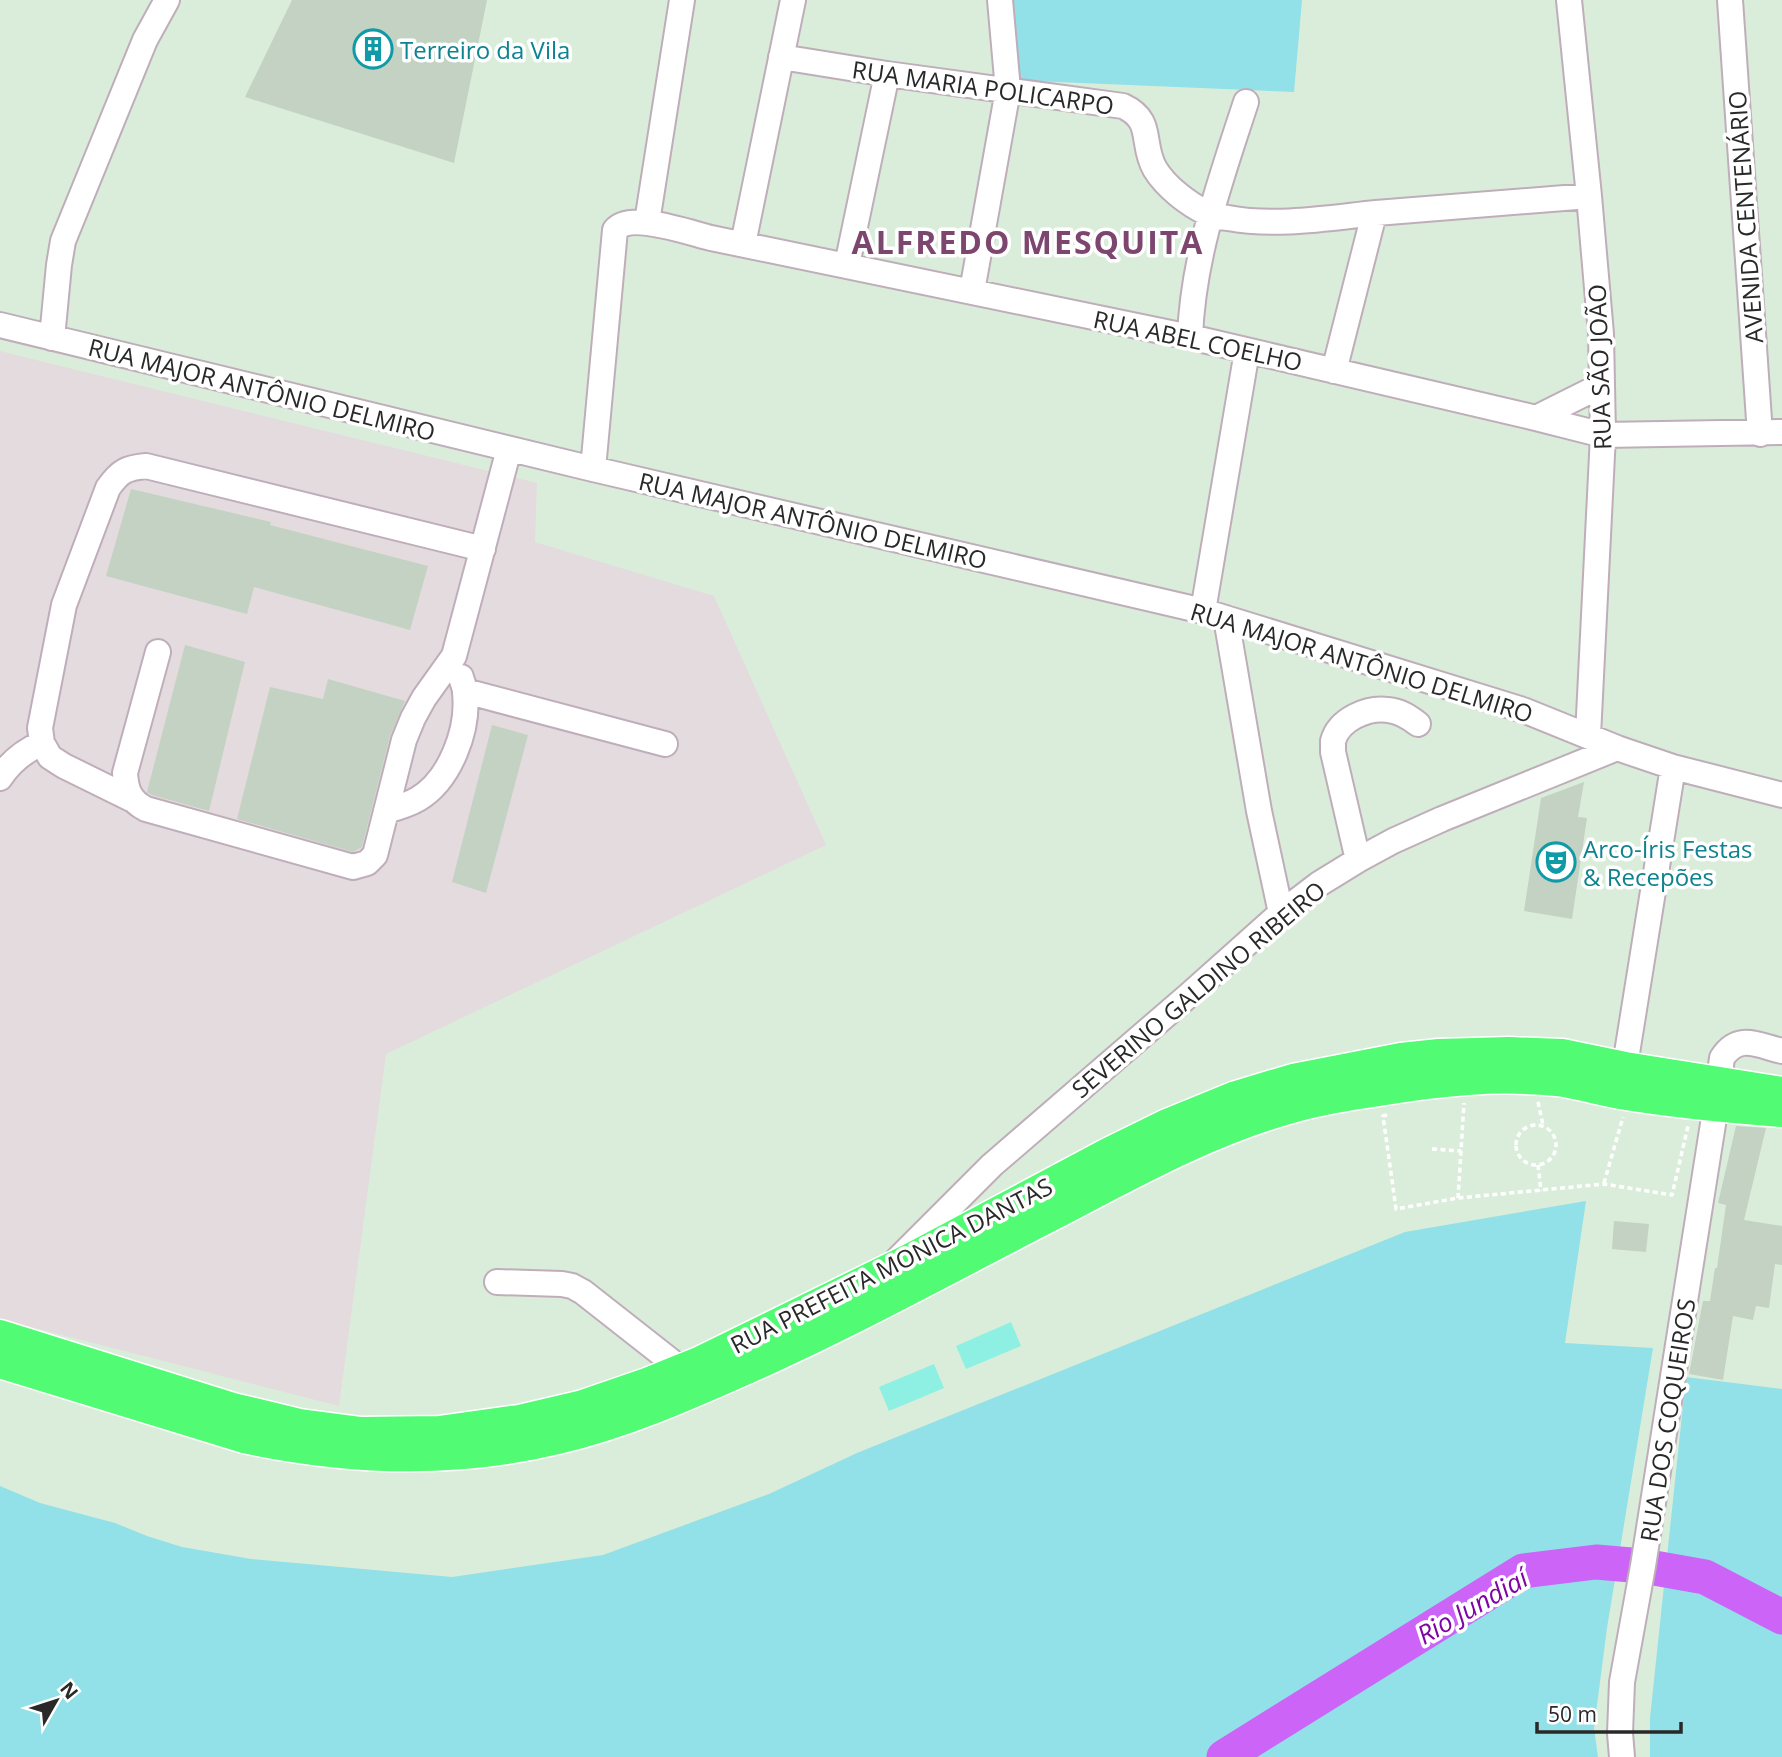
<svg xmlns="http://www.w3.org/2000/svg" width="1782" height="1757" font-family="'Open Sans',sans-serif">
<style>
.industrial{fill:#e4dbde}
.green{fill:#92e0e8}
.pitch{fill:#8df0e2}
.lines{fill:none;stroke-linecap:round;stroke-linejoin:round}
.river{stroke:#cb64f7;stroke-width:35}
.building{fill:#c3d2c3}
.minor-casing{stroke:#bfaeba;stroke-width:28}
.major-casing{stroke:#fff;stroke-width:33}
.path{stroke:#fff;stroke-width:3.5;stroke-dasharray:5 3.5;stroke-linecap:butt}
.minor{stroke:#fff;stroke-width:24}
.major{stroke:#51fb73;stroke-width:30}
.labels{text-anchor:middle;dominant-baseline:central;stroke-width:7;stroke-linejoin:round;paint-order:stroke}
.culture-label{font-size:24px;fill:#0d838f;stroke:#fff;text-anchor:start}
.street-label{font-size:24px;fill:#292929;stroke:#fff}
.water-label{font-size:26px;font-style:italic;fill:#8004a3;stroke:#fff}
.district-label{font-size:32px;font-weight:bold;letter-spacing:2px;fill:#7d466f;stroke:#fff}
</style>
<rect width="100%" height="100%" fill="#daedda"/>
<path class="industrial" d="M 0,351 L 537,483 L 535,542 L 714,596 L 826,845 L 386,1054 L 339,1406 L 0,1319 Z"/>
<path class="green" d="M 1007,0 L 1302,0 L 1294,92 L 1012,80 Z
M 1586,1201 L 1565,1343 L 1653,1348 L 1607,1628 L 1594,1728 L 1598,1757 L 0,1757 L 0,1486 L 40,1503 L 115,1523 L 147,1536 L 182,1547 L 251,1559 L 452,1577 L 603,1555 L 769,1494 L 857,1453 L 1405,1232 Z
M 1686,1377 L 1782,1389 L 1782,1757 L 1650,1757 L 1650,1718 Z"/>
<path class="pitch" d="M 1011,1322 L 1021,1346 L 966,1369 L 956,1346 Z
M 934,1364 L 944,1388 L 889,1411 L 879,1387 Z"/>
<g class="lines">
<path class="river" d="M 1224,1757 L 1523,1571 L 1596,1562 L 1643,1566 L 1705,1577 L 1782,1617"/>
</g>
<path class="building" d="M 292,0 L 487,0 L 454,163 L 245,97 Z
M 131,489 L 271,522 L 270,525 L 428,566 L 410,630 L 254,587 L 247,614 L 106,576 Z
M 185,645 L 245,662 L 209,811 L 152,795 L 147,792 Z
M 328,679 L 405,701 L 390,736 L 362,847 L 353,852 L 237,819 L 270,687 L 323,699 Z
M 492,725 L 528,735 L 486,893 L 452,882 Z
M 1584,782 L 1578,817 L 1587,818 L 1572,919 L 1524,911 L 1541,798 Z
M 1736,1126 L 1766,1128 L 1744,1220 L 1782,1226 L 1782,1265 L 1775,1264 L 1769,1308 L 1756,1306 L 1753,1320 L 1733,1316 L 1723,1380 L 1689,1374 L 1703,1301 L 1710,1301 L 1715,1268 L 1717,1268 L 1726,1205 L 1718,1203 Z
M 1614,1221 L 1649,1224 L 1646,1252 L 1612,1249 Z"/>
<g class="lines">
<g class="minor-casing">
<path id="minor" d="M 1569,0 L 1589,196 L 1601,334 L 1603,435 L 1588,736
M 1730,0 L 1760,434
M 781,57 L 887,74 L 1123,106 C 1155,121 1140,143 1155,169 C 1166,187 1188,204 1207,213 C 1213,217 1221,217 1228,218 C 1276,227 1328,218 1376,213 C 1447,207 1518,201 1589,196
M 647,222 L 682,0
M 743,244 L 793,0
M 847,265 L 887,74
M 972,291 L 1008,90 L 1000,0
M 0,325 L 593,469 L 1203,611 L 1523,710 L 1617,748 L 1673,767 L 1782,795
M 1190,337 C 1193,255 1221,179 1246,102
M 52,338 L 59,265 L 63,241 L 145,40 L 167,0
M 1334,371 L 1374,214
M 1536,418 L 1602,385
M 593,469 L 615,230 C 630,211 690,233 711,238 L 1190,337 L 1536,418 L 1603,435 L 1782,432
M 1203,611 L 1247,351
M 1226,618 L 1259,811 L 1281,913
M 158,652 L 125,773 C 126,790 130,801 146,809 L 353,867 L 367,863 L 375,855 L 404,740 L 413,718 L 424,698 L 454,656 L 509,449
M 465,691 L 665,744
M 0,778 C 11,761 24,751 42,743
M 131,799 L 64,766 L 50,757 L 42,743 L 40,728 L 64,605 L 108,488 C 120,471 126,468 146,466 L 483,549
M 386,811 C 397,808 408,805 418,799 C 450,780 469,730 465,693 C 465,687 462,682 461,677
M 1358,860 L 1333,752 C 1333,751 1333,741 1333,741 C 1339,719 1368,707 1388,710 C 1400,711 1409,717 1418,724
M 1622,1084 L 1673,767
M 898,1259 L 992,1165 L 1189,995 L 1281,913 L 1319,884 L 1358,860 L 1393,841 L 1442,819 L 1617,748
M 497,1282 L 562,1284 L 572,1286 L 583,1292 L 681,1369
M 1622,1757 L 1620,1733 L 1622,1682 L 1643,1566 L 1713,1124 L 1722,1058 C 1738,1033 1757,1045 1782,1051"/>
</g>
<g class="major-casing">
<path id="major" d="M 0,1335 L 233,1408 L 300,1424 L 361,1432 L 439,1431 L 519,1420 L 583,1405 L 647,1383 L 699,1362 L 911,1258 L 1108,1153 L 1165,1125 L 1236,1096 L 1293,1079 L 1401,1058 L 1439,1054 L 1509,1052 L 1562,1054 L 1625,1067 L 1782,1092
M 0,1363 L 244,1438 C 347,1460 455,1464 558,1439 C 625,1423 686,1396 749,1368 C 855,1321 957,1264 1061,1211 C 1137,1171 1215,1128 1299,1106 C 1325,1099 1352,1095 1379,1091 C 1438,1081 1496,1075 1557,1081 C 1578,1084 1599,1090 1620,1094 C 1674,1103 1728,1108 1782,1112"/>
</g>
<path class="path" d="M 1538,1102 L 1543,1125
M 1387,1115 L 1383,1116 L 1396,1209 L 1458,1198 L 1604,1184 L 1672,1195 L 1688,1126
M1516 1145a20 20 0 1 1 40 0a20 20 0 1 1-40 0Z
M 1432,1149 L 1461,1151
M 1538,1165 L 1541,1191
M 1604,1183 L 1623,1117
M 1458,1198 L 1464,1103"/>
<use href="#minor" class="minor"/>
<use href="#major" class="major"/>
</g>
<defs>
<g id="building-ring" transform="scale(2.0125)"><circle r="9.5" fill="#fff" stroke="#0f9aa8" stroke-width="1.5"/><path d="M-4-6H4V6H1V3H-1V6H-4ZM-2.5-4.3h1.7v1.8h-1.7ZM.8-4.3h1.7v1.8H.8ZM-2.5-1h1.7V.8h-1.7ZM.8-1h1.7V.8H.8Z" fill="#0f9aa8"/></g>
<g id="theatre-ring" transform="scale(2.0125)"><circle r="9.5" fill="#fff" stroke="#0f9aa8" stroke-width="1.5"/><path d="M-5-5.5Q0-4 5-5.5V0Q5 5 0 6Q-5 5-5 0ZM-3.3-2.5H-1v1.5H-3.3ZM1-2.5H3.3v1.5H1ZM-2.8 1Q0 5.5 2.8 1Z" fill="#0f9aa8"/></g>
</defs>
<g fill-rule="evenodd">
<use href="#building-ring" x="373" y="49"/>
<use href="#theatre-ring" x="1556" y="862"/>
</g>
<g class="labels">
<g class="culture-label">
<text x="400" y="49">Terreiro da Vila</text>
<text x="1583" y="848">Arco-Íris Festas<tspan x="1583" dy="28">&amp; Recepões</tspan></text>
</g>
<g class="street-label">
<text transform="translate(983 87) rotate(8)">RUA MARIA POLICARPO</text>
<text transform="translate(1745 217) rotate(-94)">AVENIDA CENTENÁRIO</text>
<text transform="translate(1198 340) rotate(12)">RUA ABEL COELHO</text>
<text transform="translate(1599 367) rotate(-92)">RUA SÃO JOÃO</text>
<text transform="translate(262 389) rotate(14)">RUA MAJOR ANTÔNIO DELMIRO</text>
<text transform="translate(813 520) rotate(13)">RUA MAJOR ANTÔNIO DELMIRO</text>
<text transform="translate(1362 662) rotate(17)">RUA MAJOR ANTÔNIO DELMIRO</text>
<text transform="translate(1198 989) rotate(-40)">SEVERINO GALDINO RIBEIRO</text>
<text transform="translate(891 1265) rotate(-27)">RUA PREFEITA MONICA DANTAS</text>
<text transform="translate(1667 1420) rotate(-81)">RUA DOS COQUEIROS</text>
</g>
<g class="water-label">
<text transform="translate(1472 1606) rotate(-30)">Rio Jundiaí</text>
</g>
<g class="district-label">
<text x="1028" y="241">ALFREDO MESQUITA</text>
</g>
</g>
<g transform="translate(56 1701) rotate(51)" stroke="#ffffff" stroke-width="5" paint-order="stroke">
<path d="M0-5L12 26L0 18L-12 26Z" fill="#292929"/>
<text y="-10" font-size="19" font-weight="bold" text-anchor="middle" fill="#292929">N</text>
</g>
<path d="M1537 1722v10h144v-10" fill="none" stroke="#292929" stroke-width="3.5"/>
<text x="1548" y="1722" font-size="21" fill="#292929" stroke="#ffffff" stroke-width="5" paint-order="stroke">50 m</text>
</svg>
